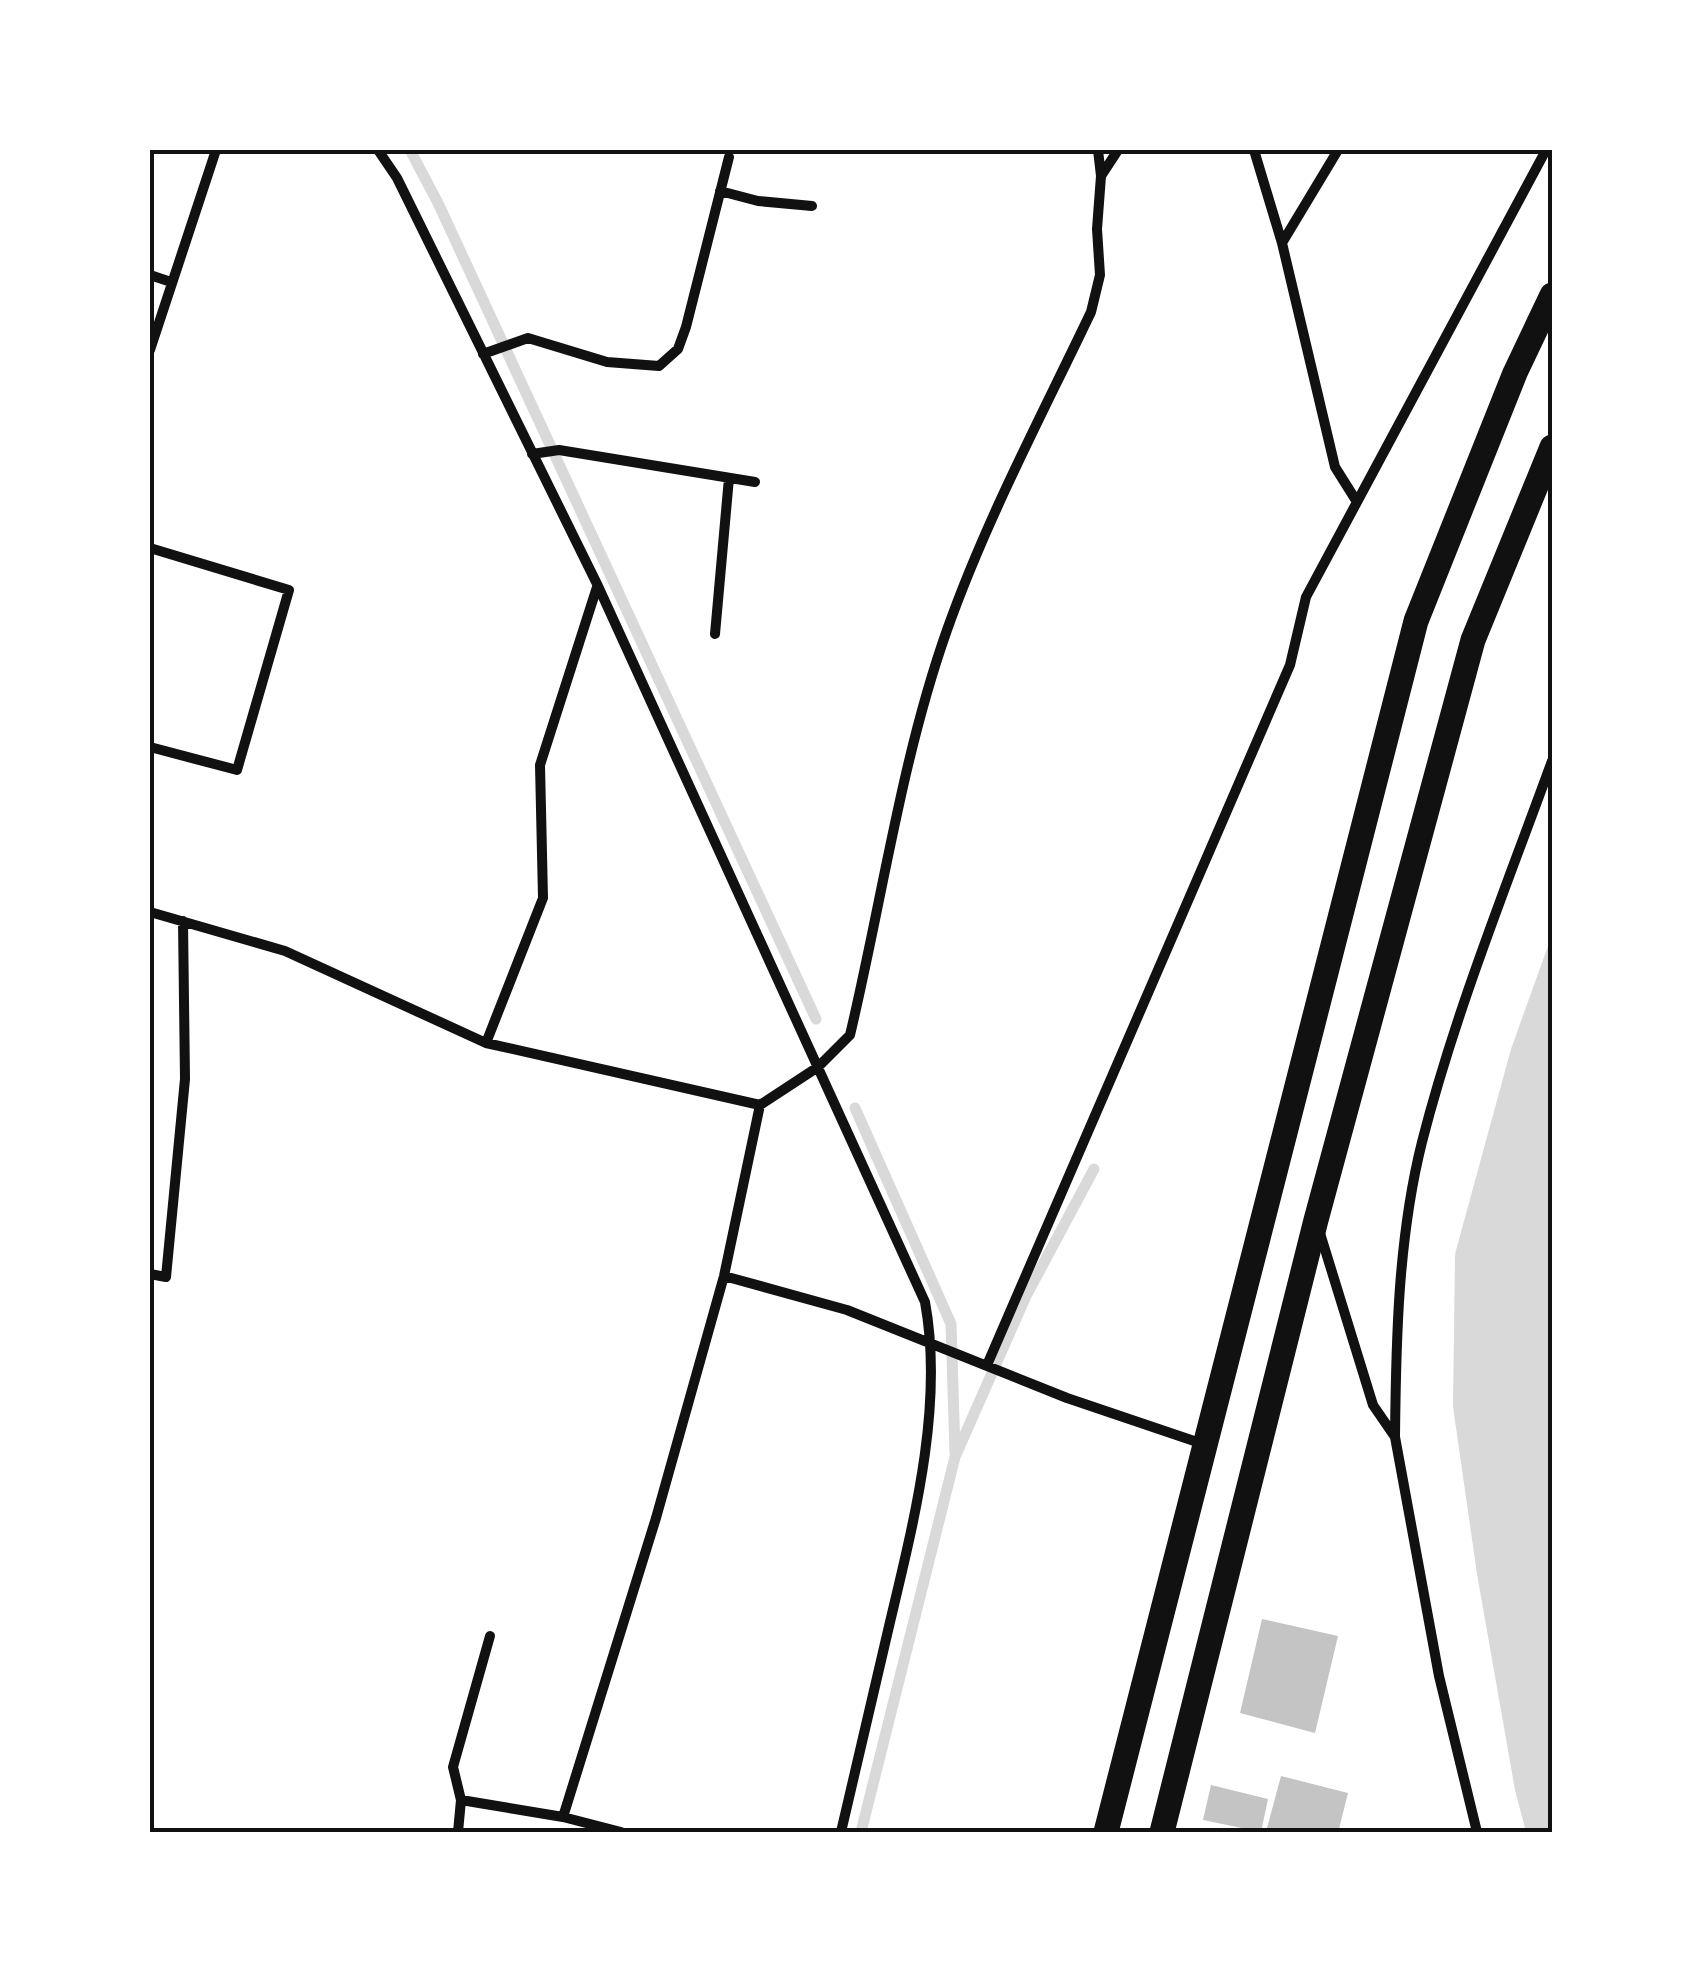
<svg xmlns="http://www.w3.org/2000/svg" width="1702" height="1982" font-family="'Sofia Sans Condensed',sans-serif">
<style>
.water{fill:#d9d9d9}
.lines{fill:none;stroke-linecap:round;stroke-linejoin:round}
.stream{stroke:#d9d9d9;stroke-width:11}
.building{fill:#c4c4c4}
.minor{stroke:#111;stroke-width:10}
.trunk{stroke:#111;stroke-width:25}
.neatline{fill:none;stroke:#111;stroke-width:4}
</style>
<rect width="100%" height="100%" fill="#fff"/>
<path class="water" d="M 1552,935 L 1552,1832 L 1526,1832 L 1515,1790 L 1477,1574 L 1453,1407 L 1455,1254 L 1511,1049 Z"/>
<g class="lines">
<path class="stream" d="M 410,150 L 438,203 L 816,1019
M 855,1108 L 951,1324 L 955,1453
M 861,1832 L 955,1457 L 1026,1296 L 1094,1169"/>
</g>
<path class="building" d="M 1262,1619 L 1338,1636 L 1315,1733 L 1240,1713 Z
M 1281,1776 L 1348,1793 L 1339,1829 L 1346,1832 L 1284,1832 L 1267,1828 Z
M 1211,1785 L 1268,1799 L 1261,1832 L 1203,1820 Z"/>
<g class="lines">
<path class="minor" d="M 378,150 L 397,178 L 598,586 L 925,1302 C 944,1405 914,1521 890,1622 C 874,1692 857,1762 841,1832
M 1098,150 L 1101,176
M 1254,150 L 1282,243 L 1335,467 L 1357,502
M 720,191 L 758,201 L 812,206
M 1282,243 L 1338,150
M 150,275 L 171,282
M 150,350 L 216,150
M 483,354 L 528,338 L 607,362 L 659,366 L 678,349 L 686,327 L 729,157
M 532,454 L 559,450 L 755,482
M 150,548 L 289,590 L 237,770 L 150,747
M 715,634 L 729,478
M 150,912 L 285,951 L 486,1043 L 760,1105
M 486,1043 L 543,898 L 540,765 L 597,587
M 1319,1230 L 1373,1405 L 1395,1437 L 1439,1676 L 1477,1832
M 150,1274 L 166,1277 L 185,1079 L 183,921
M 724,1276 L 847,1310 L 1067,1398 L 1203,1444
M 987,1365 L 1290,665 L 1306,597 L 1546,150
M 1395,1437 C 1396,1339 1398,1238 1422,1142 C 1455,1013 1506,887 1552,761
M 490,1636 L 453,1767 L 461,1800 L 563,1817 L 621,1832
M 563,1817 L 656,1518 L 724,1276 L 760,1105 L 818,1067 L 850,1035 C 882,901 901,760 947,630 C 986,520 1041,417 1091,312 L 1100,275 L 1097,229 L 1101,176 L 1118,150
M 458,1832 L 461,1800"/>
<path class="trunk" d="M 1106,1832 L 1416,621 L 1515,373 L 1552,295
M 1162,1832 L 1316,1220 L 1473,640 L 1552,447"/>
</g>
<rect width="1702" height="1982" fill="none" stroke="#ffffff" stroke-width="305"/>
<rect x="152" y="152" width="1398" height="1678" class="neatline"/>
</svg>
